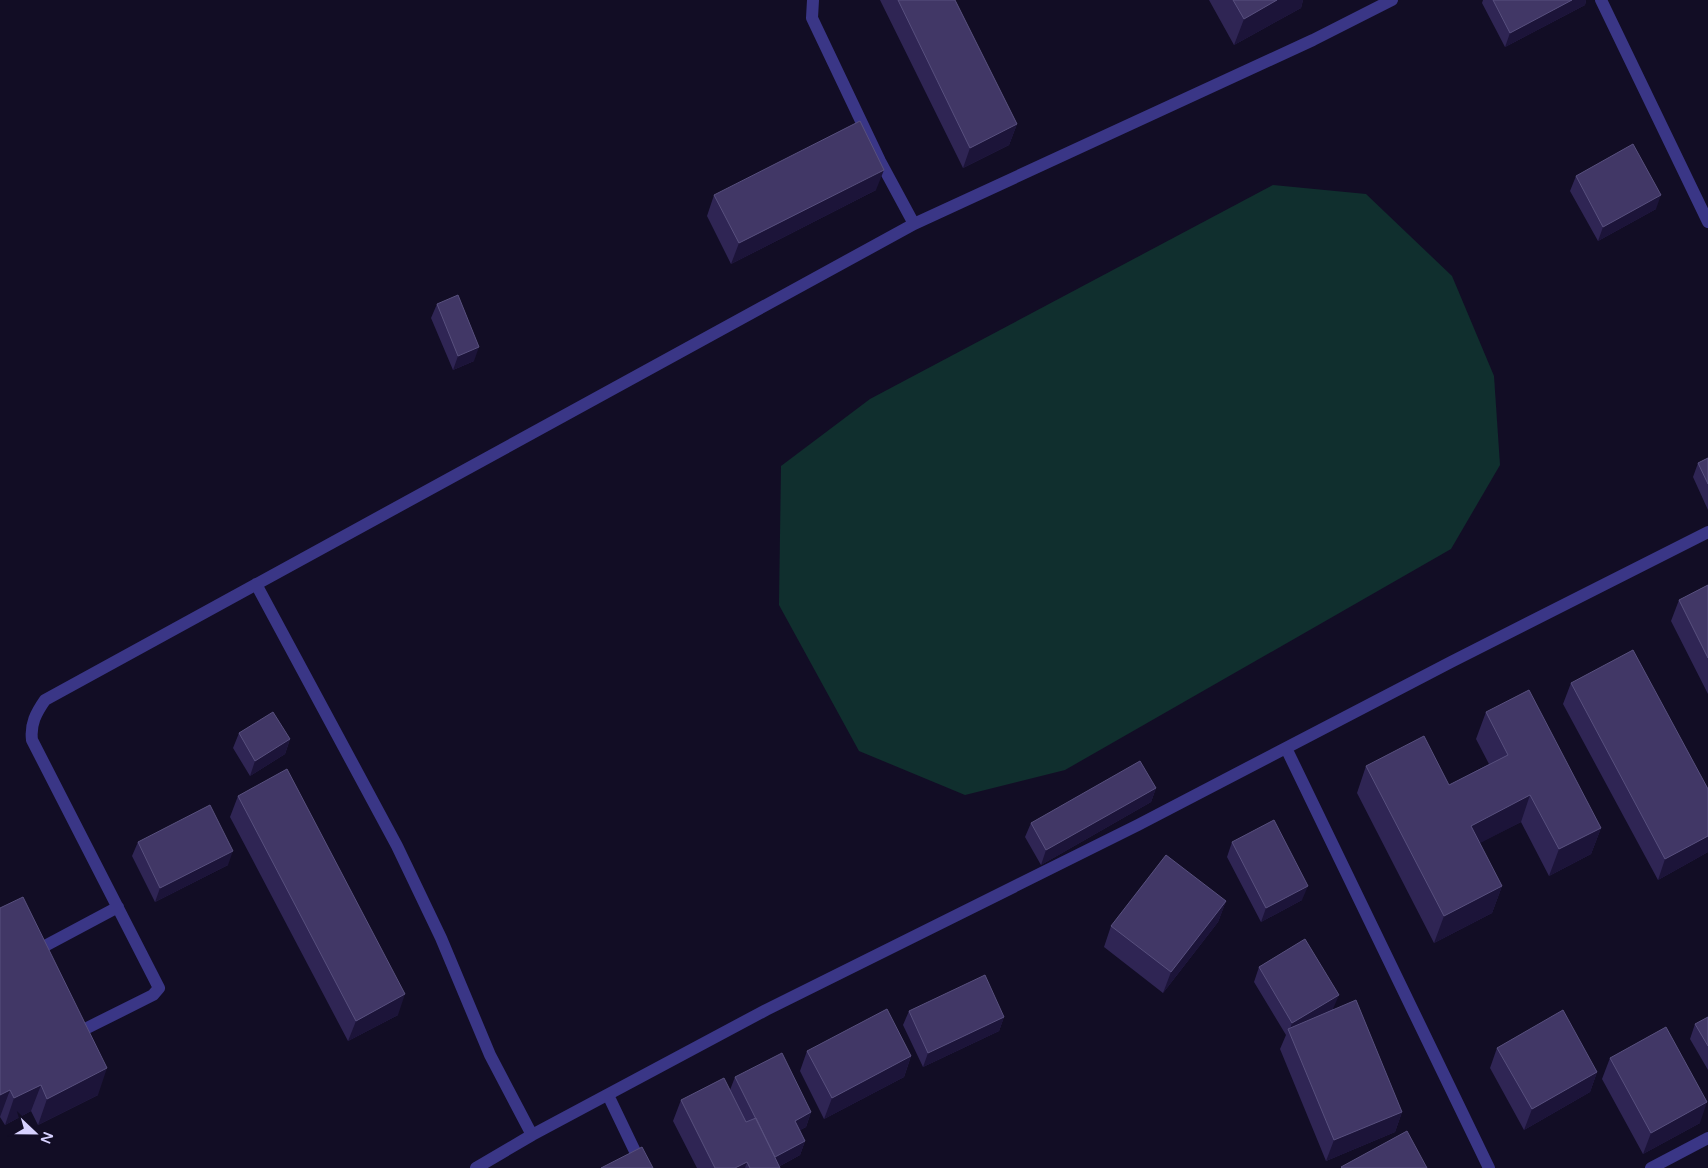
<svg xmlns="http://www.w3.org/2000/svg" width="1708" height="1168" font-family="'Varela Round',sans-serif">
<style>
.pitch{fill:#102f2e}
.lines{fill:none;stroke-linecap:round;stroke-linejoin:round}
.lane{stroke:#3a3686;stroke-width:12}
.wall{fill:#2f2554}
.shaded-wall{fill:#1c1439}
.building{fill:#413766;stroke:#58507e}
</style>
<rect width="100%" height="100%" fill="#120d25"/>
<path class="pitch" d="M 1273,185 L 1366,194 L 1452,276 L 1494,376 L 1500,465 L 1451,549 L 1065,770 L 965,795 L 859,751 L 779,605 L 781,466 L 870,399 Z"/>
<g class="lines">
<path class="lane" d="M 813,0 L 812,18 L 880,161 L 914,224 L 1313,40 L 1392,0
M 1601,0 L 1708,222
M 256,584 L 397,846 L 441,938 L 490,1055 L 532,1135 L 766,1010 L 1138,825 L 1451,662 L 1708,532
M 1286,748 L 1489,1168
M 43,947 L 118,907
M 73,1035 L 153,995 L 159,988 L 32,740 C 30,724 36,713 45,700 L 914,224
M 608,1095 L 643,1168
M 476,1168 L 532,1135
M 1651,1168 L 1708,1138"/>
</g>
<path class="wall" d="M 880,0 L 955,0 L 1017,124 L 1009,145 L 963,168 Z
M 1209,0 L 1303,0 L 1301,8 L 1234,45 Z
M 1483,0 L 1586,0 L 1585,5 L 1505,47 L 1482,3 Z
M 1576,176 L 1656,209 L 1598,241 L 1570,191 Z
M 876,190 L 731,264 L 707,216 L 714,195 Z
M 437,304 L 474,361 L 453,370 L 431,318 Z
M 1708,458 L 1708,510 L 1693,477 L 1698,463 Z
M 1708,585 L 1708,694 L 1671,621 L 1679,600 Z
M 1571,683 L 1708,789 L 1708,852 L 1658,880 L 1563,704 Z
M 1486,712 L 1601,828 L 1591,854 L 1549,876 L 1521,822 L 1479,843 L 1502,886 L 1492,913 L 1434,943 L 1357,793 L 1366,766 L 1449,785 L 1489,764 L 1476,739 Z
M 239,733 L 290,739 L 285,754 L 250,776 L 233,748 Z
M 1156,788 L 1151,802 L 1041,865 L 1025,837 L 1031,823 Z
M 238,796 L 398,1015 L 348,1041 L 230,817 Z
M 138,842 L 228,865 L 155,902 L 132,856 Z
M 1232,842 L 1302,900 L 1261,922 L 1227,857 Z
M 1226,901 L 1218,922 L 1163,993 L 1104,947 L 1111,926 Z
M 0,908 L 98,1095 L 38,1125 L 31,1111 L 5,1125 L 0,1117 Z
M 1259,967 L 1333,1009 L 1402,1112 L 1395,1132 L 1326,1161 L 1280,1049 L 1286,1035 L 1254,982 Z
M 909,1011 L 1004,1017 L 999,1031 L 923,1067 L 903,1025 Z
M 1708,1017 L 1708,1070 L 1690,1039 L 1695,1024 Z
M 1497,1048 L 1597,1072 L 1590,1092 L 1524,1130 L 1490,1068 Z
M 807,1051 L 911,1056 L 904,1077 L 824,1119 L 800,1071 Z
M 1610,1058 L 1700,1123 L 1643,1154 L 1602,1079 Z
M 735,1077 L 811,1112 L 806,1127 L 800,1130 L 805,1141 L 800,1155 L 780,1166 L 780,1168 L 697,1168 L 673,1121 L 681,1100 L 730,1090 Z"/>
<path class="shaded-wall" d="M 1277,0 L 1303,0 L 1301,8 L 1234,45 L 1244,19 Z
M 1572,0 L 1586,0 L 1585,5 L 1505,47 L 1510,33 Z
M 1017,124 L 1009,145 L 963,168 L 970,148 Z
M 884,170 L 876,190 L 731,264 L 739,243 Z
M 1661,195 L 1656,209 L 1598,241 L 1603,227 Z
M 479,347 L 474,361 L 453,370 L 458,356 Z
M 290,739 L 285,754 L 250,776 L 255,761 Z
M 1156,788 L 1151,802 L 1041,865 L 1046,850 Z
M 1530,795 L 1521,822 L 1461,853 L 1471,826 Z
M 1601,828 L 1591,854 L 1549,876 L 1559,849 Z
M 1708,836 L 1708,852 L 1658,880 L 1665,859 Z
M 233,851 L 228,865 L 155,902 L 160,888 Z
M 1308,886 L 1302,900 L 1261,922 L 1266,908 Z
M 1502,886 L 1492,913 L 1434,943 L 1444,916 Z
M 1226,901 L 1218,922 L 1163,993 L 1171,972 Z
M 405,994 L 398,1015 L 348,1041 L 356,1021 Z
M 1339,995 L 1333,1009 L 1289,1032 L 1292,1023 Z
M 1004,1017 L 999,1031 L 923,1067 L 928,1053 Z
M 911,1056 L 904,1077 L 824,1119 L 832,1098 Z
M 107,1068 L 98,1095 L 38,1125 L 47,1099 Z
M 1597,1072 L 1590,1092 L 1524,1130 L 1532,1109 Z
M 41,1085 L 31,1111 L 5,1125 L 14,1098 Z
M 10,1090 L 0,1117 L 0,1095 Z
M 1707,1102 L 1700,1123 L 1643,1154 L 1651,1133 Z
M 811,1112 L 806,1127 L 790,1135 L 795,1121 Z
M 1402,1112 L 1395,1132 L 1326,1161 L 1334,1140 Z
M 805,1141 L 800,1155 L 776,1168 L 775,1157 Z
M 747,1162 L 745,1168 L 735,1168 Z"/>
<path class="building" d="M 898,0 L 955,0 L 1017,124 L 970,148 Z
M 1233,0 L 1277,0 L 1244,19 Z
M 1493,0 L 1572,0 L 1510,33 Z
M 860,121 L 884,170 L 739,243 L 714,195 Z
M 1633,144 L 1661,195 L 1603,227 L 1576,176 Z
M 458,295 L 479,347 L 458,356 L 437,304 Z
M 1708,458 L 1708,484 L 1698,463 Z
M 1708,585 L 1708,658 L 1679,600 Z
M 1633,650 L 1708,789 L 1708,836 L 1665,859 L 1571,683 Z
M 1529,690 L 1601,828 L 1559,849 L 1530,795 L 1471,826 L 1502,886 L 1444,916 L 1366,766 L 1424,736 L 1449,785 L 1508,755 L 1486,712 Z
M 273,712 L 290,739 L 255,761 L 239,733 Z
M 1140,761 L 1156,788 L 1046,850 L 1031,823 Z
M 287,769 L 405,994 L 356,1021 L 238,796 Z
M 210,805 L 233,851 L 160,888 L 138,842 Z
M 1274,820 L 1308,886 L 1266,908 L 1232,842 Z
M 1166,855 L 1226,901 L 1171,972 L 1111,926 Z
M 23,897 L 107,1068 L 47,1099 L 41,1085 L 14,1098 L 10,1090 L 0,1095 L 0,908 Z
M 1305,939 L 1339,995 L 1292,1023 L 1259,967 Z
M 985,975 L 1004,1017 L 928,1053 L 909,1011 Z
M 1356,1000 L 1402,1112 L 1334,1140 L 1288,1029 Z
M 887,1009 L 911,1056 L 832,1098 L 807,1051 Z
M 1563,1010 L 1597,1072 L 1532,1109 L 1497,1048 Z
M 1708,1017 L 1708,1046 L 1695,1024 Z
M 1666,1027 L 1707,1102 L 1651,1133 L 1610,1058 Z
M 782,1053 L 811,1112 L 795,1121 L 805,1141 L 775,1157 L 735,1077 Z
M 724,1078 L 746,1122 L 756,1118 L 780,1168 L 750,1168 L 747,1162 L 735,1168 L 715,1168 L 681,1100 Z
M 1407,1131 L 1427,1168 L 1342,1168 L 1341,1167 Z
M 642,1147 L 653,1168 L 601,1168 Z"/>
<g transform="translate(35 1133) rotate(112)" stroke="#120d25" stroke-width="4" paint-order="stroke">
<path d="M0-4L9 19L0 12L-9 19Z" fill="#d7d1ff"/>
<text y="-8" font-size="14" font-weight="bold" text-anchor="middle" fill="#d7d1ff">N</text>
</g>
</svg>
